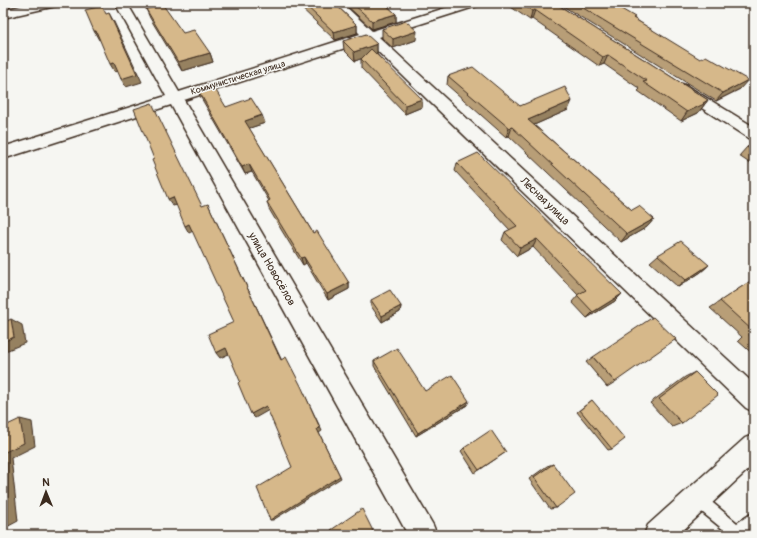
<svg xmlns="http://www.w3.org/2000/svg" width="757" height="538" font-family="Pangolin,sans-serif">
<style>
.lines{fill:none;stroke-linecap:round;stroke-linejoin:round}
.service-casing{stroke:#3b2a1e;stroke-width:3}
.minor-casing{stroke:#3b2a1e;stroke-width:3}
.tertiary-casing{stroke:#3b2a1e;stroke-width:3}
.service{fill:#f6f6f2;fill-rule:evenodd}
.minor{fill:#f6f6f2;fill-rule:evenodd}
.tertiary{fill:#f6f6f2;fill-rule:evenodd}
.wall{fill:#b89e77;stroke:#3b2a1e}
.shaded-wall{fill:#968161;stroke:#3b2a1e}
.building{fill:#d6b88a;stroke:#3b2a1e}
.labels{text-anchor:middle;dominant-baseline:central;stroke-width:3;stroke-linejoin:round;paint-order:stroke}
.far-street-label{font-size:9px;fill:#3b2a1e;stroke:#f6f6f2}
.street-label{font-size:11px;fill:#3b2a1e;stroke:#f6f6f2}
</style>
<rect width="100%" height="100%" fill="#f6f6f2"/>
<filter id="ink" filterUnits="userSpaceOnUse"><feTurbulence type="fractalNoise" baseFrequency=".025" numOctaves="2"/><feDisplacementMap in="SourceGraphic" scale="8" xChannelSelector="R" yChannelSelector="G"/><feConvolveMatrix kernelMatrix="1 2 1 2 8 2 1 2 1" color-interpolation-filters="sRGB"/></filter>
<g filter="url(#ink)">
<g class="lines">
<g class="service-casing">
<path id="service" d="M 697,492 L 702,494 L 737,523 L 754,512 L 754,528 L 744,535 L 730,535 L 692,504 L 690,499 L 692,494 Z"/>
</g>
<g class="minor-casing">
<path id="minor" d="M 115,3 L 127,3 L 179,92 L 360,34 L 329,3 L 342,3 L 372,31 L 461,3 L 479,3 L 477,6 L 379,37 L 754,384 L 754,412 L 746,408 L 367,41 L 184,100 L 433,525 L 437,535 L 408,535 L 171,105 L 3,159 L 3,147 L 166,96 Z
M 682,84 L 687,86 L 754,127 L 754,139 L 748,138 L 677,92 L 675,89 L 677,86 Z
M 754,434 L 754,464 L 678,535 L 644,535 L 648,525 L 745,438 Z"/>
</g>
<g class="tertiary-casing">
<path id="tertiary" d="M 33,3 L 58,3 L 56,6 L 3,18 L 3,10 Z"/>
</g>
<use href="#service" class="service"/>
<use href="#minor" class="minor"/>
<use href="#tertiary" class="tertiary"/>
</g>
<path class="wall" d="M 296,3 L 334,3 L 357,25 L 357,33 L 335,40 Z
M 344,3 L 384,3 L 396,14 L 396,22 L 372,29 Z
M 505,3 L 555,3 L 708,100 L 698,113 L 681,121 L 638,91 L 640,89 L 604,64 L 599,66 L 532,19 L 530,20 Z
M 558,3 L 611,3 L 740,89 L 716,101 Z
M 146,9 L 183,33 L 210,53 L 213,62 L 182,71 L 150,18 Z
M 382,29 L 416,40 L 393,48 L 382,38 Z
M 343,41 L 377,44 L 377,53 L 376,53 L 422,107 L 405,114 L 361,68 L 361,59 L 362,58 L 355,61 L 344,50 Z
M 448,76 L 520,106 L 568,110 L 534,125 L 632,210 L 654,219 L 647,227 L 621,242 L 509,136 L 506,137 L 447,85 Z
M 197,88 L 226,107 L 265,123 L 249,128 L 313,233 L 349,283 L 349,289 L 328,300 L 306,263 L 303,265 L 282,231 L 269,209 L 267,202 L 269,201 L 252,172 L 245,174 L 200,96 Z
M 754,143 L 754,166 L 739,156 L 747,147 Z
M 457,163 L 622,294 L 615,301 L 587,318 L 572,302 L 578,295 L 533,247 L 517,256 L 502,240 L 505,232 L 510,230 L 455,171 Z
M 658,255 L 709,265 L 701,272 L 678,287 L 650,262 Z
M 752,280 L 754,281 L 754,355 L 738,341 L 742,337 L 710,308 Z
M 371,300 L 401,306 L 400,312 L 382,322 L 371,306 Z
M 593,357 L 615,382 L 607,387 L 586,362 Z
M 374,361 L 425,391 L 467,405 L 416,436 L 374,366 Z
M 695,372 L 682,423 L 672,427 L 650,403 L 685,377 Z
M 592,400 L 612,449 L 608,450 L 577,412 Z
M 464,448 L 506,452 L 475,473 L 461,451 Z
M 553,464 L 556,508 L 550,509 L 529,479 L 547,466 Z"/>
<path class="shaded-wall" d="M 535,10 L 532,19 L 530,20 L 532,11 Z
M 109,13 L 114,22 L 142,82 L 126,87 L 121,79 Z
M 396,14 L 396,22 L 372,29 L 372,21 Z
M 357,25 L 357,33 L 335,40 L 334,32 Z
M 94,31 L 96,31 L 101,39 L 99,40 Z
M 417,31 L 416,40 L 393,48 L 393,39 Z
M 377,44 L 377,53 L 355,61 L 354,52 Z
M 210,53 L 213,62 L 182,71 L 178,62 Z
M 608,55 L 604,64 L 599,66 L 603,57 Z
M 114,63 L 119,71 L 115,72 L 110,64 Z
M 748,80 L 740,89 L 716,101 L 723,93 Z
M 422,99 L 422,107 L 405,114 L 405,105 Z
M 708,100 L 698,113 L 681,121 L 687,112 Z
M 572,101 L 568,110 L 525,129 L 528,120 Z
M 262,115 L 265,123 L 247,129 L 245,121 Z
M 512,127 L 509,136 L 506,137 L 509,128 Z
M 249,164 L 252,172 L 245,174 L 242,167 Z
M 173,197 L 177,205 L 173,206 L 168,199 Z
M 208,204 L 211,212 L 284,365 L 281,360 Z
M 654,219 L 647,227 L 621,242 L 627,234 Z
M 189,224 L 193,231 L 189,233 L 185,226 Z
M 537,239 L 533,247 L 517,256 L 520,248 Z
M 304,257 L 306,263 L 303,265 L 301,258 Z
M 709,265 L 701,272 L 678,287 L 686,280 Z
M 349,283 L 349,289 L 328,300 L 327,294 Z
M 622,294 L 615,301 L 587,318 L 593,312 Z
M 401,306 L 400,312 L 382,322 L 382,316 Z
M 11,319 L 22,325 L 25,343 L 3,352 L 3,342 Z
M 226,348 L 231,353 L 220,358 L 216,353 Z
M 303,391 L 322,431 L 319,433 L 341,478 L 273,520 L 270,520 L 317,429 Z
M 469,401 L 467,405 L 416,436 L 418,433 Z
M 266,406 L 269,410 L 255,418 L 251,414 Z
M 3,412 L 6,435 L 3,434 Z
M 20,419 L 32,422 L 35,446 L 11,458 L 18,521 L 3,529 L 3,453 Z"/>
<path class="building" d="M 303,3 L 334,3 L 357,25 L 334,32 Z
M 352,3 L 384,3 L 396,14 L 372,21 Z
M 521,3 L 555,3 L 708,100 L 703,103 L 704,104 L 687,112 L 643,82 L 647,81 L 608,55 L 603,57 L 535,10 L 532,11 Z
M 575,3 L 611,3 L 635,17 L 633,18 L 700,59 L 706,56 L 748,80 L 723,93 Z
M 163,5 L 183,33 L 194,30 L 210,53 L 178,62 L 146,9 Z
M 102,6 L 106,14 L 109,13 L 137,74 L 121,79 L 114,63 L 110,64 L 96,31 L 94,31 L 85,10 Z
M 406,21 L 417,31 L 393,39 L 382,29 Z
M 366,34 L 377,44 L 354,52 L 343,41 Z
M 371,49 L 422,99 L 405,105 L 361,59 Z
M 473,67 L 520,106 L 565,87 L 572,101 L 528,120 L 632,210 L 639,206 L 654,219 L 627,234 L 512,127 L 509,128 L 448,76 Z
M 212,84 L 226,107 L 251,98 L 262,115 L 245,121 L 313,233 L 317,231 L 349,283 L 327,294 L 304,257 L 301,258 L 267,202 L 270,200 L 249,164 L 242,167 L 197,88 Z
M 152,103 L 202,206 L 208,204 L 281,360 L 286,357 L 301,386 L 320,428 L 317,429 L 340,476 L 270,520 L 257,488 L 292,467 L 266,406 L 251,414 L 238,383 L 240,381 L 226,348 L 216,353 L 208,334 L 234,322 L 189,224 L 185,226 L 173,197 L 168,199 L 152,160 L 154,159 L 134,109 Z
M 754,143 L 754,152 L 747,147 Z
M 478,153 L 622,294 L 593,312 L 577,295 L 586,290 L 537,239 L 520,248 L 505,232 L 517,226 L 457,163 Z
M 681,241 L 709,265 L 686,280 L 658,255 Z
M 752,280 L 754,281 L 754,340 L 749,335 L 753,331 L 720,301 Z
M 390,290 L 401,306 L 382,316 L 371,300 Z
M 653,317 L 676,339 L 615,382 L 593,357 Z
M 11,319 L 14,337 L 3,342 L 3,323 Z
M 397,348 L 425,391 L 452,375 L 469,401 L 418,433 L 374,361 Z
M 695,372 L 718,395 L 682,423 L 659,399 Z
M 592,400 L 625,439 L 612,449 L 580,410 Z
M 20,419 L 24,443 L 3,453 L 3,427 Z
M 491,430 L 506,452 L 479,470 L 464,448 Z
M 553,464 L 575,494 L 556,508 L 534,477 Z
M 3,500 L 5,520 L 3,521 Z
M 362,509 L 375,535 L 334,535 L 331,530 Z"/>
</g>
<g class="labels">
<g class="far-street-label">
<text transform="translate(238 78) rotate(-17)">Коммунистическая улица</text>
</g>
<g class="street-label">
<text transform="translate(545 201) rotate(44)">Лесная улица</text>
<text transform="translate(272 269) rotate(60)">улица Новосёлов</text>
</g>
</g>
<rect width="757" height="538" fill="none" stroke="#f6f6f2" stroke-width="16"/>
<rect x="8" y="8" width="741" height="522" fill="none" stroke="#3b2a1e" stroke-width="1.5" filter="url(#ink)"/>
<g transform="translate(46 492) rotate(359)" stroke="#f6f6f2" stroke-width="3" paint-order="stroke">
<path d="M0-3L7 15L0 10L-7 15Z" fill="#3b2a1e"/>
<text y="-6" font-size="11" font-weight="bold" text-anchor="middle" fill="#3b2a1e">N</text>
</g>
</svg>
